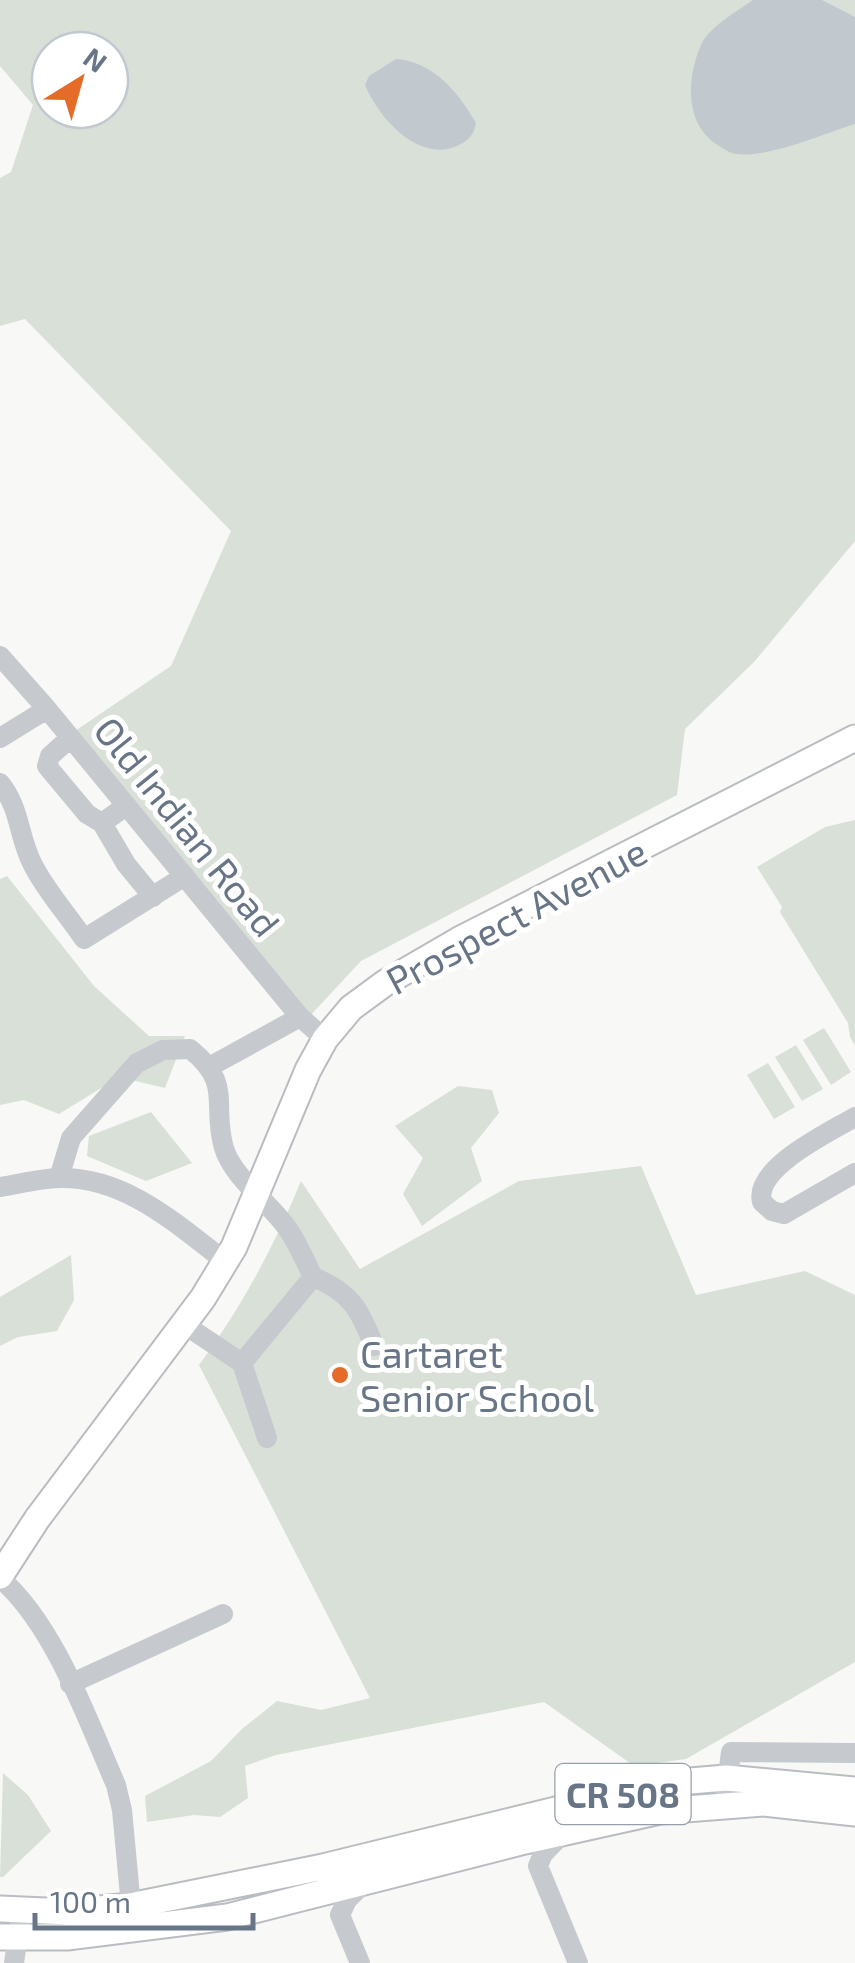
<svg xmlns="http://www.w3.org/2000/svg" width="855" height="1963" font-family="'Exo 2',sans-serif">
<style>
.green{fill:#d9e0d7;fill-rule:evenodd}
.water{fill:#c1c9cf}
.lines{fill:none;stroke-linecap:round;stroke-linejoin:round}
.major-casing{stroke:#b9bcc1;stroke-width:29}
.minor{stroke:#c6c9cd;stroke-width:20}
.major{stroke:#fff;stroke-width:25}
.poi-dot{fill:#e56b29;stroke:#fff;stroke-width:4}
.labels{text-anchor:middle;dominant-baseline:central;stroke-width:10;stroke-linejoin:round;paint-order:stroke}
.shield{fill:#fff;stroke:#959eab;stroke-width:2.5}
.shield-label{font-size:35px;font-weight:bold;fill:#677587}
.street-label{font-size:38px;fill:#677587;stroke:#fff}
.poi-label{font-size:38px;fill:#677587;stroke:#fff;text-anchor:start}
</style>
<rect width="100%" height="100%" fill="#f8f8f6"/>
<path class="green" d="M 0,0 L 855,0 L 855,541 L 754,662 L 685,729 L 677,795 L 361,961 L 308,1018 L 69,735 L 171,666 L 231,531 L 25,319 L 0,326 L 0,178 L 11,172 L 33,105 L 0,66 ZM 50,50 L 110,50 L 110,110 L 50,110 Z
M 855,820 L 855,1046 L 850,1037 L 848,1023 L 780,912 L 782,907 L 757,867 L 825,827 Z
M 7,876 L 94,986 L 149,1036 L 185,1036 L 165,1088 L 119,1077 L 59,1114 L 24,1100 L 0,1105 L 0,879 Z
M 824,1028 L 851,1072 L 831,1085 L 803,1040 Z
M 796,1045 L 823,1089 L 802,1101 L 775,1057 Z
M 768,1063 L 795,1107 L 774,1119 L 747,1075 Z
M 458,1086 L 492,1090 L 499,1113 L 471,1148 L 482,1181 L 422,1226 L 403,1194 L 423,1158 L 395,1126 Z
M 151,1112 L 192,1163 L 146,1181 L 87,1156 L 89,1136 Z
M 641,1166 L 696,1295 L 805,1271 L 855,1295 L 855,1662 L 686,1759 L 634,1766 L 544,1702 L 276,1755 L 245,1766 L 248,1798 L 220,1817 L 194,1815 L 147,1822 L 145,1796 L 211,1761 L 242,1729 L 277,1701 L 321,1710 L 370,1698 L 199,1365 C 241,1308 274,1247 301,1181 L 360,1269 L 519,1181 Z
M 71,1255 L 74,1300 L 57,1331 L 18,1337 L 0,1346 L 0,1297 Z
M 3,1773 L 28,1795 L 51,1831 L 3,1877 L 0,1877 Z"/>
<path class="water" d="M 753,0 L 822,0 L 855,17 L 855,124 C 823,134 769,158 736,154 C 729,153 721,147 716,144 C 684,122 687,77 701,45 C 710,26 736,12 753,0 Z
M 396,59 C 434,62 458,92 476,123 C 474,135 468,141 457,146 C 418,163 378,117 365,85 L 369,76 Z"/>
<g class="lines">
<g class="major-casing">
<path id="major" d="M 0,1576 L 37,1519 L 203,1298 L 234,1247 L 308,1070 L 325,1039 L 351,1008 L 385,983 L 459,940 L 855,738
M 0,1909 L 69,1912 L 130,1906 L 323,1867 L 666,1783 L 726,1778 L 855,1790
M 0,1937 L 67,1937 L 227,1917 L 525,1841 L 660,1811 L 764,1803 L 855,1813"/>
</g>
<path class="minor" d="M 0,656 L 47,709 L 300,1017 L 325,1039
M 0,738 L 47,709
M 70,738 L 50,756 L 47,766 L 87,814 L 102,823
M 0,783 C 21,809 18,837 33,865 C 46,891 68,915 84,939 L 185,876
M 126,806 L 102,823 L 126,864 L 153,897
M 211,1066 L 300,1017
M 855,1117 C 830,1132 753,1168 762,1202 L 772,1211 L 784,1214 L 855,1173
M 59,1178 L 71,1138 L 137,1063 L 163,1050 L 190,1049 C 234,1084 211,1104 224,1148 C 233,1178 270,1203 287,1228 C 298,1243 305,1261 313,1277 C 351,1292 360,1310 374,1346
M 0,1187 C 20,1184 41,1178 62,1178 C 127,1178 176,1224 225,1261
M 185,1325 L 242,1363 L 267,1438
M 242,1363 L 313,1277
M 0,1578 C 55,1626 87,1719 116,1785 L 122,1810 L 132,1917
M 70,1684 L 223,1614
M 726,1792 L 731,1752 L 855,1753
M 564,1832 L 543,1854 L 538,1866 L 578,1963
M 14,1963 L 20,1922
M 360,1963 L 340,1915 L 347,1900 L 364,1883"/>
<use href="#major" class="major"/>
</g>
<circle class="poi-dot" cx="340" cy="1375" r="10"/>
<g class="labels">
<rect class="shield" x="555.5" y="1764" width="135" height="60" rx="8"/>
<g class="shield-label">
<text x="623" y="1794">CR 508</text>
</g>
<g class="street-label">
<text transform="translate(188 826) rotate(51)">Old Indian Road</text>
<text transform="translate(516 915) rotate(-28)">Prospect Avenue</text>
</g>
<g class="poi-label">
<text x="360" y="1353">Cartaret<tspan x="360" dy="44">Senior School</tspan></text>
</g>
</g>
<g transform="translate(80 80) rotate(37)"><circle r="48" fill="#ffffff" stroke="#c2c8cf" stroke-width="2.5"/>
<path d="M0-8L18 38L0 25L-18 38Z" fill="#e56b29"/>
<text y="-15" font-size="28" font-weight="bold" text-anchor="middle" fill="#677587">N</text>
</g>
<path d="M35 1913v15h218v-15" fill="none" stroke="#677587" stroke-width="5"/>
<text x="50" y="1913" font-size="30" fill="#677587" stroke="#ffffff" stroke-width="8" paint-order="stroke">100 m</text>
</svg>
